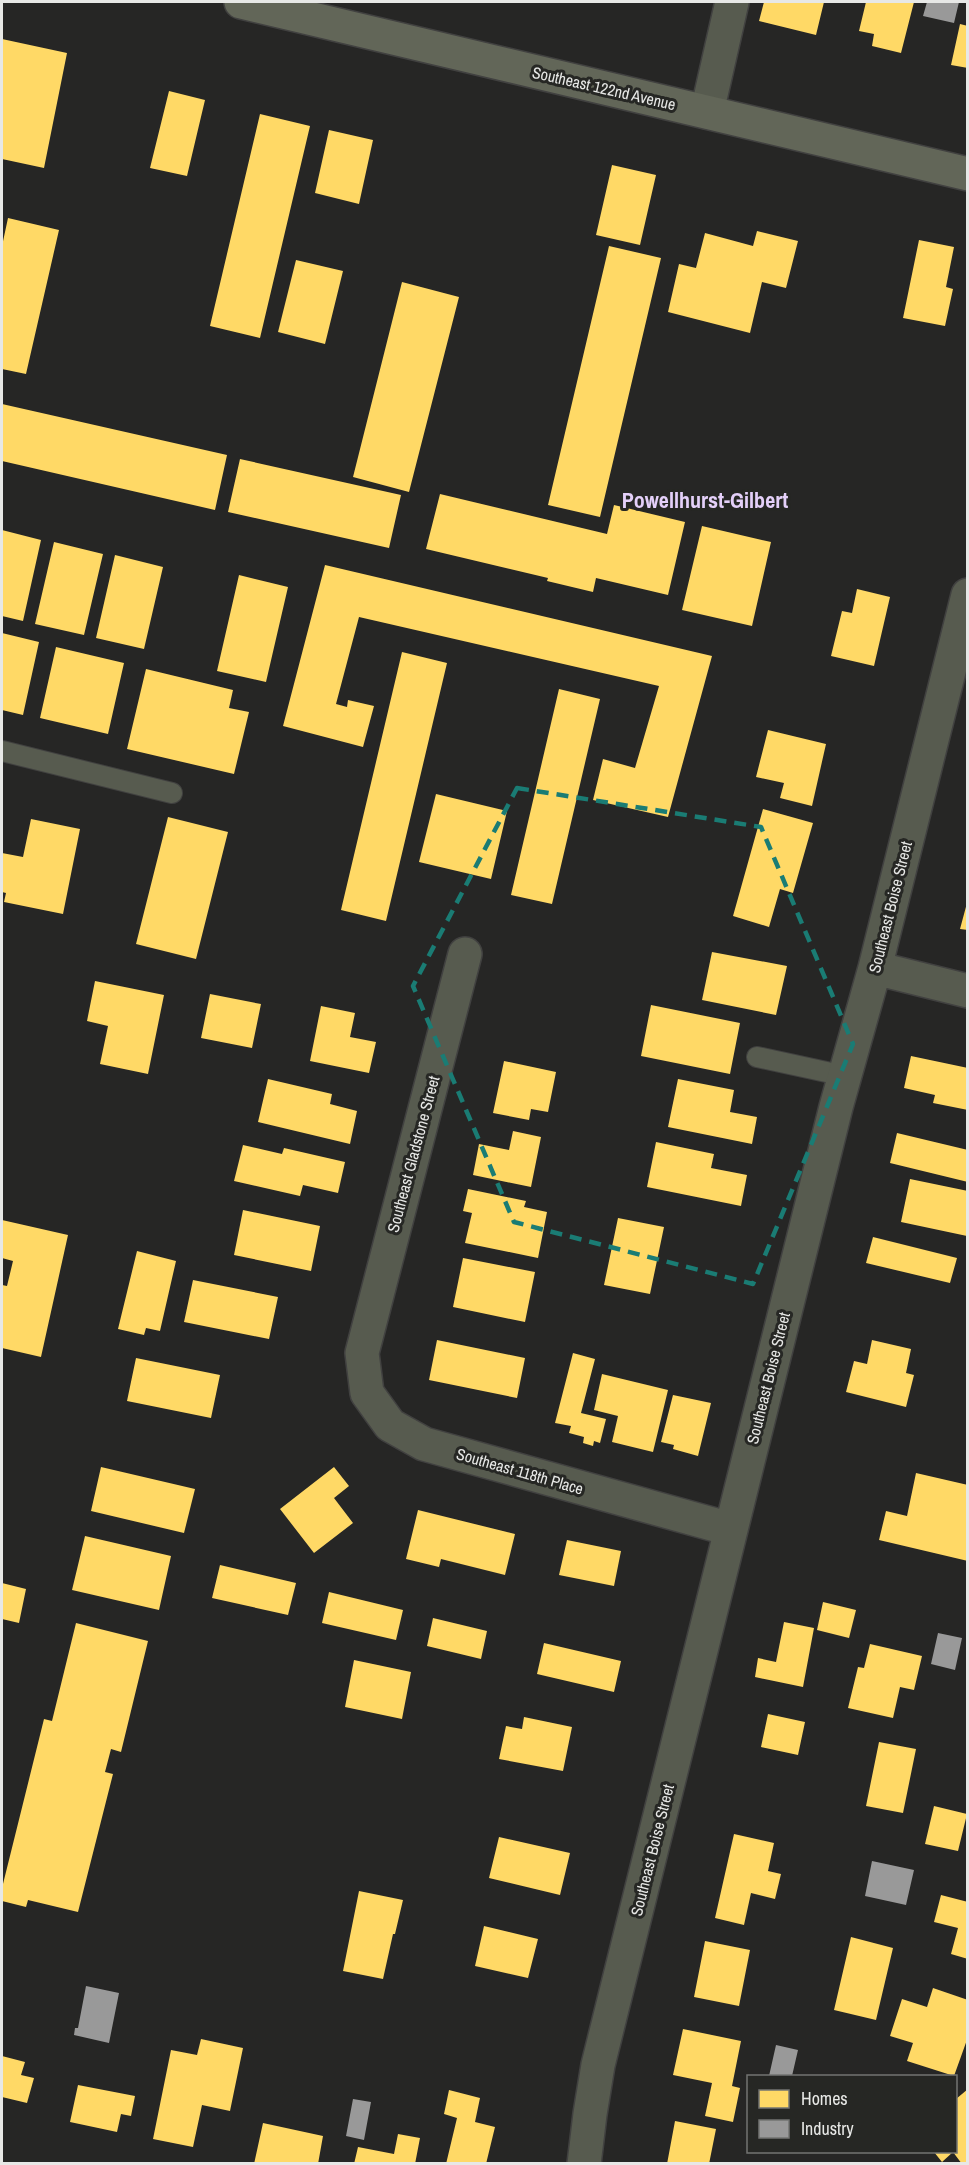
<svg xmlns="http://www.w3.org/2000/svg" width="969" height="2165" font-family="'Archivo Narrow',sans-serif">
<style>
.homes{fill:#ffd966}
.industry{fill:#999}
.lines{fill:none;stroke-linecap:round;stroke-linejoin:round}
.lane-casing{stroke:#414140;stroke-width:22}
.street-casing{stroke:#414140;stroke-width:36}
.secondary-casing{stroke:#414140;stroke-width:36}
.lane{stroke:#575b4f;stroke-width:20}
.street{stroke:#575b4f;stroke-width:33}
.secondary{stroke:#626658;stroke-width:33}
.marked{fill:none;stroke:#1a7c74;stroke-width:4.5;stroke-dasharray:12 8;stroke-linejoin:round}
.labels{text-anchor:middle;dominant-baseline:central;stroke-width:6;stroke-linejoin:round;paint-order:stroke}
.street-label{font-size:16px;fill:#e7e8e6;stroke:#262724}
.district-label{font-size:22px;font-weight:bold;fill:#e4d0f9;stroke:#262724}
</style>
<rect width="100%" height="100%" fill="#262625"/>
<path class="homes" d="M 764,2 L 824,2 L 816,35 L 759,21 Z
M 866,2 L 914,2 L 901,53 L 872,46 L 874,34 L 859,31 Z
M 960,24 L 968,26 L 968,68 L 951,65 Z
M 2,39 L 67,53 L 44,168 L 2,159 Z
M 169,91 L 205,100 L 187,176 L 150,168 Z
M 260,114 L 310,126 L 260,338 L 210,326 Z
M 329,130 L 373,140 L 359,204 L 315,193 Z
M 612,165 L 656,175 L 640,245 L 596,235 Z
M 8,218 L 59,230 L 26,374 L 2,369 L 2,246 Z
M 757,231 L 798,241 L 786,288 L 762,282 L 750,333 L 668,312 L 679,264 L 696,268 L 705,233 L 753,246 Z
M 919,240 L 954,247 L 946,287 L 953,289 L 945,326 L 903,318 Z
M 609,246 L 661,258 L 600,517 L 548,505 Z
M 296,260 L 343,271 L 325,344 L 278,332 Z
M 402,282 L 459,297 L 409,492 L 353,477 Z
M 2,404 L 227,455 L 215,510 L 2,461 Z
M 240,459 L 401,495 L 389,548 L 228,512 Z
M 440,494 L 607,534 L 614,505 L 685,522 L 668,595 L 596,578 L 593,592 L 547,581 L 548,578 L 426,549 Z
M 702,526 L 771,542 L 752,626 L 682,610 Z
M 2,530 L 41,540 L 23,621 L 2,616 Z
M 54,542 L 103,554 L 84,635 L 35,624 Z
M 115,555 L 163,567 L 144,649 L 96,638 Z
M 325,565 L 712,656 L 668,817 L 593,800 L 603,759 L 635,768 L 659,686 L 359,617 L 336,704 L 347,707 L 348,700 L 374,706 L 363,747 L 283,726 Z
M 239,575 L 288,587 L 266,682 L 217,671 Z
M 857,589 L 890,597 L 874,666 L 831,656 L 842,611 L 852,613 Z
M 2,633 L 39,642 L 23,715 L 2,710 Z
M 56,647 L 124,663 L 108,734 L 40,718 Z
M 402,652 L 447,663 L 386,921 L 341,910 Z
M 146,669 L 233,690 L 229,708 L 249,712 L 234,774 L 127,749 Z
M 559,689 L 600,699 L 552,904 L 511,895 Z
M 768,730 L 826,744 L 812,806 L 780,798 L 784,783 L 756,777 Z
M 436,794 L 507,811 L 491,879 L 419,862 Z
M 763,809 L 813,823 L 793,893 L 780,889 L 769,927 L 733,916 Z
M 168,817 L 228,832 L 196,959 L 136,944 Z
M 31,819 L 80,829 L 63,914 L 4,902 L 6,893 L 2,892 L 2,853 L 23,857 Z
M 967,903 L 968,903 L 968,930 L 960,929 Z
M 712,952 L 787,966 L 776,1015 L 702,1000 Z
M 95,981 L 164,995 L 148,1074 L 100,1064 L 108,1026 L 87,1021 Z
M 210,994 L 261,1004 L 252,1048 L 201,1038 Z
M 651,1005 L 740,1023 L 730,1074 L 641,1056 Z
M 321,1006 L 355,1013 L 350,1037 L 376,1042 L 369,1073 L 310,1061 Z
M 911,1056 L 968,1068 L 968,1110 L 933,1103 L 935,1095 L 904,1088 Z
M 504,1061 L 556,1072 L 548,1112 L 531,1109 L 529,1120 L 493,1113 Z
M 268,1079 L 332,1094 L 330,1104 L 357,1111 L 350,1144 L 258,1122 Z
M 678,1079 L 734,1090 L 730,1112 L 757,1117 L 752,1144 L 668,1127 Z
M 513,1131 L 541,1137 L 531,1187 L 473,1175 L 479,1144 L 509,1150 Z
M 897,1133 L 968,1150 L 968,1182 L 890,1163 Z
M 656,1142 L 714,1154 L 711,1168 L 747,1175 L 741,1206 L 647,1187 Z
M 243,1145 L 282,1154 L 284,1148 L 345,1162 L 338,1193 L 303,1185 L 300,1196 L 234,1181 Z
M 910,1179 L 968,1191 L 967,1236 L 901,1222 Z
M 468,1189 L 526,1201 L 524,1207 L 547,1212 L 538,1258 L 465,1243 L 472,1213 L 463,1211 Z
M 243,1210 L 320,1226 L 311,1271 L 234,1255 Z
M 618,1218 L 664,1227 L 650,1294 L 604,1285 Z
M 2,1220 L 68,1235 L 41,1357 L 2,1348 L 2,1285 L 7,1286 L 13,1261 L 2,1258 Z
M 873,1237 L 957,1258 L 950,1283 L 866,1263 Z
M 137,1251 L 176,1261 L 160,1331 L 146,1328 L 144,1335 L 118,1329 Z
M 463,1258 L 535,1272 L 525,1322 L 453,1307 Z
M 193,1280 L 278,1297 L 269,1339 L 184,1322 Z
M 437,1340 L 525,1358 L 517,1398 L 429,1380 Z
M 872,1340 L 911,1349 L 906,1373 L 914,1375 L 906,1407 L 846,1392 L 854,1361 L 867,1364 Z
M 573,1353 L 595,1359 L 581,1413 L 606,1419 L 600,1443 L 594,1441 L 593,1446 L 583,1443 L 584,1437 L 569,1433 L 571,1426 L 555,1423 Z
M 136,1358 L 220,1375 L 211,1418 L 127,1401 Z
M 602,1374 L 668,1390 L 653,1452 L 612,1442 L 618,1416 L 594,1410 Z
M 673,1395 L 711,1403 L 698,1456 L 673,1449 L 674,1445 L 661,1442 Z
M 101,1467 L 195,1489 L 184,1533 L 91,1511 Z
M 334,1467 L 349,1486 L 334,1498 L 353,1523 L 314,1553 L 280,1509 Z
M 916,1473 L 968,1485 L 966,1524 L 968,1525 L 968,1561 L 879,1540 L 886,1511 L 907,1516 Z
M 418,1510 L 515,1534 L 505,1575 L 441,1559 L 439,1567 L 406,1559 Z
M 85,1536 L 171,1556 L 159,1610 L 72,1590 Z
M 567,1540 L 621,1551 L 614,1586 L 559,1575 Z
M 220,1565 L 296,1583 L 288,1615 L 212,1598 Z
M 2,1583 L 26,1589 L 19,1623 L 2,1619 Z
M 329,1592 L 403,1610 L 396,1640 L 322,1623 Z
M 823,1602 L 856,1610 L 849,1638 L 817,1630 Z
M 433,1618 L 487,1631 L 481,1659 L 427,1646 Z
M 784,1622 L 814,1628 L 803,1687 L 755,1677 L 758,1658 L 776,1662 Z
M 76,1623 L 148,1641 L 121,1752 L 111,1749 L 105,1772 L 113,1774 L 78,1912 L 28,1900 L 26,1907 L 2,1901 L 2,1888 L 44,1719 L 52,1721 Z
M 544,1643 L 621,1661 L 614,1692 L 537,1674 Z
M 870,1644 L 922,1656 L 914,1690 L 900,1687 L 893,1718 L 848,1708 L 858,1667 L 864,1668 Z
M 354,1660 L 411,1672 L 402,1719 L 345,1707 Z
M 768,1714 L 805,1722 L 798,1755 L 761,1747 Z
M 524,1717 L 572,1727 L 563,1771 L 499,1759 L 506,1726 L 522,1729 Z
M 879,1742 L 916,1749 L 903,1813 L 866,1806 Z
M 934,1806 L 967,1814 L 958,1851 L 925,1844 Z
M 734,1834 L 774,1843 L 768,1871 L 781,1874 L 775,1899 L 751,1893 L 744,1925 L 715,1918 Z
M 499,1837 L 570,1853 L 560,1895 L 489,1878 Z
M 359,1891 L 403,1900 L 395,1934 L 393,1934 L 383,1979 L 343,1971 Z
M 941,1895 L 968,1902 L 968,1959 L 951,1954 L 958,1928 L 934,1922 Z
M 484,1926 L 538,1939 L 528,1978 L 475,1966 Z
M 851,1937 L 893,1948 L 876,2020 L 834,2010 Z
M 705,1941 L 750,1950 L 739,2006 L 694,1997 Z
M 933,1988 L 968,2000 L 968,2037 L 954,2076 L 907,2061 L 913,2043 L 890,2036 L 902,1999 L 927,2007 Z
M 683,2029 L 741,2041 L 732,2086 L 740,2088 L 733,2122 L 705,2116 L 712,2083 L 673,2075 Z
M 201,2039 L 243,2048 L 230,2111 L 202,2105 L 193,2147 L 153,2139 L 171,2050 L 197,2055 Z
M 2,2056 L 25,2062 L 21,2075 L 34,2078 L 27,2103 L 2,2097 Z
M 78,2085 L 135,2096 L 131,2116 L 121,2114 L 117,2132 L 70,2122 Z
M 968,2089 L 968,2164 L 962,2164 L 953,2152 L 942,2162 L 934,2152 L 956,2152 L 956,2099 Z
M 449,2090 L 480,2098 L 475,2122 L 495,2127 L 486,2164 L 446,2164 L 457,2118 L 444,2114 Z
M 675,2121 L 716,2129 L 709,2164 L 667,2164 Z
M 263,2123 L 323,2136 L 318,2164 L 254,2164 Z
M 398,2134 L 420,2138 L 415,2164 L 354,2164 L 358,2147 L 394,2154 Z"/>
<path class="industry" d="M 927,2 L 959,2 L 954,23 L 923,16 Z
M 938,1633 L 962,1638 L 955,1670 L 931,1664 Z
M 872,1861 L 914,1870 L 906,1905 L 865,1896 Z
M 86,1986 L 119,1993 L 109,2043 L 74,2035 L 75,2028 L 78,2028 Z
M 776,2045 L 798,2050 L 792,2076 L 769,2076 Z
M 353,2099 L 371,2102 L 364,2140 L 346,2136 Z"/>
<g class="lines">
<g class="lane-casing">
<path id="lane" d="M 2,751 L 172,793
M 757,1057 L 845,1076"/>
</g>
<g class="street-casing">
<path id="street" d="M 707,112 L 732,2
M 465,954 L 362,1353 L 367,1393 L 390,1425 L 424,1444 L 730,1529
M 875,968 L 968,991
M 584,2164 L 590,2114 L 598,2065 L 836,1107 L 875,968 L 968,595"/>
</g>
<g class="secondary-casing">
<path id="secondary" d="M 241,2 L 968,174"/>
</g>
<use href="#lane" class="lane"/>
<use href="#street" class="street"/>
<use href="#secondary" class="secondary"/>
</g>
<path class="marked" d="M 517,788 L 761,827 L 853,1044 L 753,1284 L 514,1222 L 413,986 Z"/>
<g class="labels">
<g class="street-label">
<text transform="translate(604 88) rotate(13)">Southeast 122nd Avenue</text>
<text transform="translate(890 907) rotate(-76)">Southeast Boise Street</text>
<text transform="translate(413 1154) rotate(-75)">Southeast Gladstone Street</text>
<text transform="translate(768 1378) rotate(-76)">Southeast Boise Street</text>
<text transform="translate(520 1471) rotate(16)">Southeast 118th Place</text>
<text transform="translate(652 1850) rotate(-76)">Southeast Boise Street</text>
</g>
<g class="district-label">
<text x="705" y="500">Powellhurst-Gilbert</text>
</g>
</g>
<rect width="969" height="2165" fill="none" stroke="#e7e8e6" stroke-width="6"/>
<rect x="747" y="2075" width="210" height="78" fill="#262724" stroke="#737472" stroke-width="1.5"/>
<rect x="759" y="2090" width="30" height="18" fill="#ffd966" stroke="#737472" stroke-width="1.5"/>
<text x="801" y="2105" font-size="18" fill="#e7e8e6">Homes</text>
<rect x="759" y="2120" width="30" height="18" fill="#999999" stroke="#737472" stroke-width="1.5"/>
<text x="801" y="2135" font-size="18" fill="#e7e8e6">Industry</text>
</svg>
